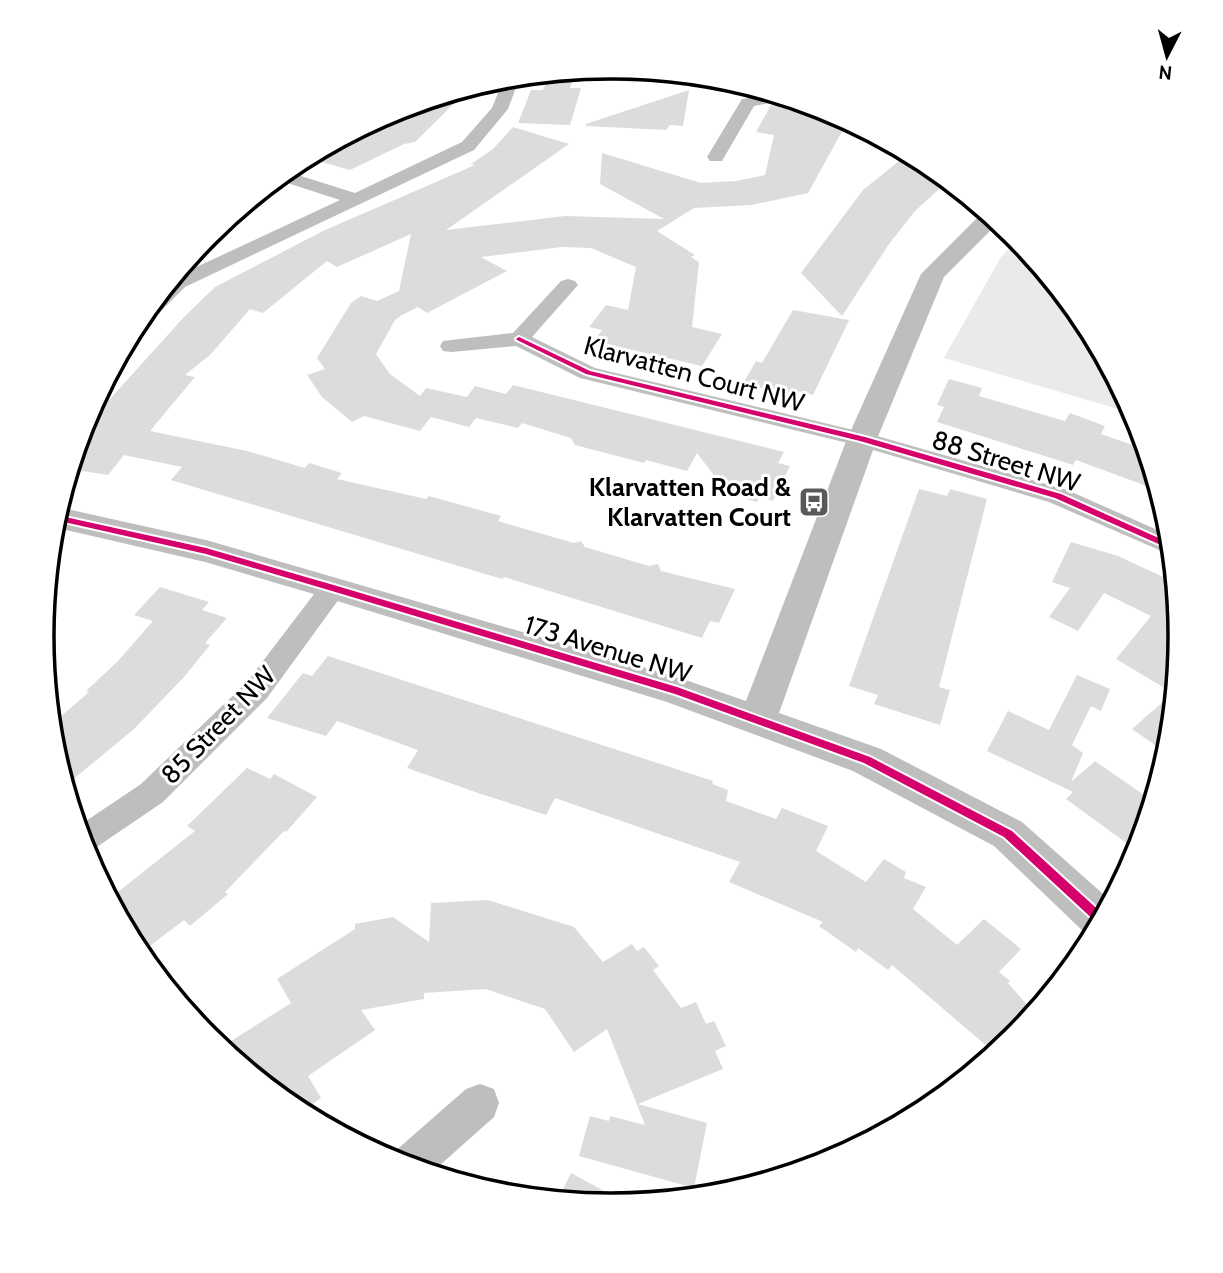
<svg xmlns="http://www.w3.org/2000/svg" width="1223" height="1273" font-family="Cabin,sans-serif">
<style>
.green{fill:#eaeaea}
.building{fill:#dcdcdc}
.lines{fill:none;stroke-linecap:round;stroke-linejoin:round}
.minor{fill:#bebebe;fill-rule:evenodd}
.tertiary{fill:#bebebe;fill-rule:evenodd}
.cycleway-casing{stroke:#fff;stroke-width:4}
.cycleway{fill:#d6006c;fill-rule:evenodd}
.labels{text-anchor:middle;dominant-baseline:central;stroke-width:6;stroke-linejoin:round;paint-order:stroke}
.street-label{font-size:26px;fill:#000;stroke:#fff}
.poi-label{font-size:26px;font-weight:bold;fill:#000;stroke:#fff;text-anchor:end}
.rim{fill:none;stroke:#000;stroke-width:3.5}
</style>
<rect width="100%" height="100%" fill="#fff"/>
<path class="green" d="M 614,67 L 651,71 L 634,83 L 598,76 Z
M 1019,239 L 1085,320 L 1135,414 L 944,358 L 1001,257 Z"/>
<path class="building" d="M 576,71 L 570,88 L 581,88 L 570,125 L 518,123 L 531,90 L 543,90 L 550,73 Z
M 472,86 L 415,142 L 404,144 L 350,170 L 315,160 L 406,106 Z
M 689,90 L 683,126 L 670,125 L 666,130 L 586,126 L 586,124 Z
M 777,104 L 832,112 L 844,118 L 844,128 L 808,193 L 751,205 L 694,208 L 657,231 L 695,255 L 691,257 L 699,262 L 692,327 L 722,334 L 702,366 L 594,341 L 602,330 L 589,327 L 606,305 L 628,310 L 636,267 L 591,248 L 562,247 L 481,257 L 507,271 L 427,313 L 418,307 L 402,315 L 395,320 L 376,354 L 390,374 L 420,396 L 426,388 L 467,397 L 475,386 L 506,394 L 513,385 L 784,452 L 778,463 L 790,466 L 773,501 L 759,497 L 757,502 L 728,494 L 697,453 L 687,471 L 646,460 L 644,463 L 575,445 L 571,438 L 522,423 L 518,428 L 476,418 L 469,427 L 431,417 L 420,431 L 364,416 L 352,422 L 322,397 L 307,375 L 325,369 L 317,358 L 351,303 L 361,296 L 377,301 L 399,291 L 411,234 L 337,267 L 327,261 L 263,313 L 250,309 L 211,354 L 185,375 L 195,377 L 150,431 L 247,451 L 305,468 L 309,463 L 342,473 L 337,479 L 426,499 L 429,496 L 501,516 L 498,521 L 574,543 L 581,541 L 585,547 L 649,566 L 658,564 L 661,571 L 735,589 L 719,623 L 710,621 L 702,638 L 504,577 L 502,579 L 171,480 L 182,467 L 124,455 L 108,475 L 70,469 L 82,430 L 184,317 L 215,287 L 323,231 L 475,165 L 471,164 L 493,149 L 513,127 L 569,144 L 446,230 L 565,216 L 664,219 L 600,184 L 602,153 L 701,183 L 736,181 L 765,175 L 774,135 L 756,132 L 771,105 Z
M 909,153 L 928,163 L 949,180 L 915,211 L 889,244 L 842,316 L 801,273 L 863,190 Z
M 793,310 L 849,320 L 813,395 L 791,390 L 789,394 L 743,384 L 756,361 L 762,363 Z
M 949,379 L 982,388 L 979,396 L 1065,421 L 1070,413 L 1105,426 L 1101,434 L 1147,450 L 1160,491 L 1076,460 L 1073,465 L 937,422 L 944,407 L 937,405 Z
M 919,489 L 947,496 L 950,489 L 987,499 L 939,687 L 950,690 L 940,725 L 874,704 L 878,695 L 849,686 Z
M 1071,542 L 1118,556 L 1176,583 L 1181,634 L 1168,650 L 1171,651 L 1167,657 L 1178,664 L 1168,754 L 1132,729 L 1173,693 L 1116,659 L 1151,616 L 1104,593 L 1078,631 L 1049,617 L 1070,588 L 1052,582 Z
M 160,587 L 209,602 L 202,610 L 227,618 L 205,643 L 210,645 L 184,677 L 134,729 L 65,786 L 53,747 L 51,725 L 89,692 L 86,691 L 118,661 L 153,621 L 134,615 Z
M 328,656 L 713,781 L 712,784 L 728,790 L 726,801 L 776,819 L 782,808 L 828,826 L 816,851 L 866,882 L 884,859 L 906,872 L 904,878 L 926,887 L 913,909 L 957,945 L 984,919 L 1021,949 L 999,972 L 1010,981 L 1008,983 L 1035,1014 L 1014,1039 L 996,1054 L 892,965 L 888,970 L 858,948 L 856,952 L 819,926 L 823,922 L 729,882 L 740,862 L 555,798 L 546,815 L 481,794 L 407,768 L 418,750 L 337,721 L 326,736 L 267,718 L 303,673 L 312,676 Z
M 1077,675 L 1110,689 L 1101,711 L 1091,706 L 1072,745 L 1083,753 L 1071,782 L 1095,761 L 1154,802 L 1146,827 L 1129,845 L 1066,799 L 1073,792 L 987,751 L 1008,711 L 1049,730 Z
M 247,768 L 270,779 L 274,774 L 317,797 L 286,832 L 284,831 L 225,892 L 228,894 L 190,926 L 184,920 L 139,954 L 109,899 L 195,831 L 187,826 Z
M 488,900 L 574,927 L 603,962 L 632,944 L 637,951 L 644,947 L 659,966 L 653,970 L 681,1008 L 696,1002 L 706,1024 L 714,1021 L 726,1046 L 715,1051 L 723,1069 L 638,1104 L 707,1123 L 694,1188 L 579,1156 L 590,1116 L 609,1121 L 610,1116 L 645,1125 L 607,1029 L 574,1052 L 545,1009 L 486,989 L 424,993 L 424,999 L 361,1010 L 375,1030 L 308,1076 L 321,1098 L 300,1113 L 225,1053 L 234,1047 L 231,1041 L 291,1003 L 277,979 L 355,929 L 355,924 L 393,917 L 429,942 L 431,903 Z
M 571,1173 L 628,1204 L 611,1206 L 557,1201 Z"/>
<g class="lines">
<path class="minor" d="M 520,77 L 508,109 L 474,150 L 185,287 L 142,330 L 132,332 L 173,278 L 340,200 L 275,179 L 285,171 L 355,193 L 462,142 L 492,108 L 504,78 Z
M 774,94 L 791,99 L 754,106 L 722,161 L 710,161 L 707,157 L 742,99 Z
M 568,279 L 575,281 L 578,285 L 532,337 L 595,368 L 870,434 L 1067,490 L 1171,536 L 1173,556 L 1049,502 L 856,445 L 580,378 L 516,346 L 451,352 L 443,351 L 440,346 L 443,341 L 451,340 L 513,333 L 561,281 Z
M 334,578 L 344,581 L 347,588 L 267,698 L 163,802 L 85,855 L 77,827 L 141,784 L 247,682 L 324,581 Z
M 480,1084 L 494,1089 L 499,1103 L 494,1117 L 430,1174 L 390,1161 L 393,1153 L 466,1089 Z"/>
<path class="tertiary" d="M 984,211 L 999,222 L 944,277 L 877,439 L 779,713 L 881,749 L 1022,822 L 1112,902 L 1093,937 L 1087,935 L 994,846 L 853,771 L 667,702 L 324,597 L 205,562 L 53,527 L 58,507 L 206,540 L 677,677 L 746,701 L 847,439 L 921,274 Z"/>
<g class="cycleway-casing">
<path id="cycleway" d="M 519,337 L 590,371 L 865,437 L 1061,494 L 1172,544 L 1172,550 L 1055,498 L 860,441 L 586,374 L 517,340 L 516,339 Z
M 56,515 L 206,548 L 337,586 L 677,687 L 870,757 L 1012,831 L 1105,916 L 1100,925 L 1098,924 L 1004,837 L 864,763 L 675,694 L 332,591 L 206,554 L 55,520 Z"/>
</g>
<use href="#cycleway" class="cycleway"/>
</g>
<defs>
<g id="bus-square" transform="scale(1.575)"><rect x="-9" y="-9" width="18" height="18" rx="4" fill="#595959" stroke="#fff"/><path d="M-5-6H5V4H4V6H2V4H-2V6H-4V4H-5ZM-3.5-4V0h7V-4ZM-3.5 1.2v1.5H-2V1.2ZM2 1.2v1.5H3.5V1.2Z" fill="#fff"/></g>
</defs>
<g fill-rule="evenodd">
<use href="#bus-square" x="814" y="502"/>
</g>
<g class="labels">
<g class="street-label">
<text transform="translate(694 374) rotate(15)">Klarvatten Court NW</text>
<text transform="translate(1006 461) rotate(17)">88 Street NW</text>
<text transform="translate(608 649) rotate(17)">173 Avenue NW</text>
<text transform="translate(218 725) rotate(-46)">85 Street NW</text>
</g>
<g class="poi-label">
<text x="791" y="487">Klarvatten Road &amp;<tspan x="791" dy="30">Klarvatten Court</tspan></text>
</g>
</g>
<path d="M0 0H1223V1273H0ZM54 636a557 557 0 1 1 1114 0a557 557 0 1 1-1114 0Z" fill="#fff" fill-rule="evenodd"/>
<path class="rim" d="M54 636a557 557 0 1 1 1114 0a557 557 0 1 1-1114 0Z"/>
<g transform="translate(1167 56) rotate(186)" stroke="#ffffff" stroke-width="5" paint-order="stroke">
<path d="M0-5L12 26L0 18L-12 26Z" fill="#000000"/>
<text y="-10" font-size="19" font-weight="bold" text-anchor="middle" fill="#000000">N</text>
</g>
</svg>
